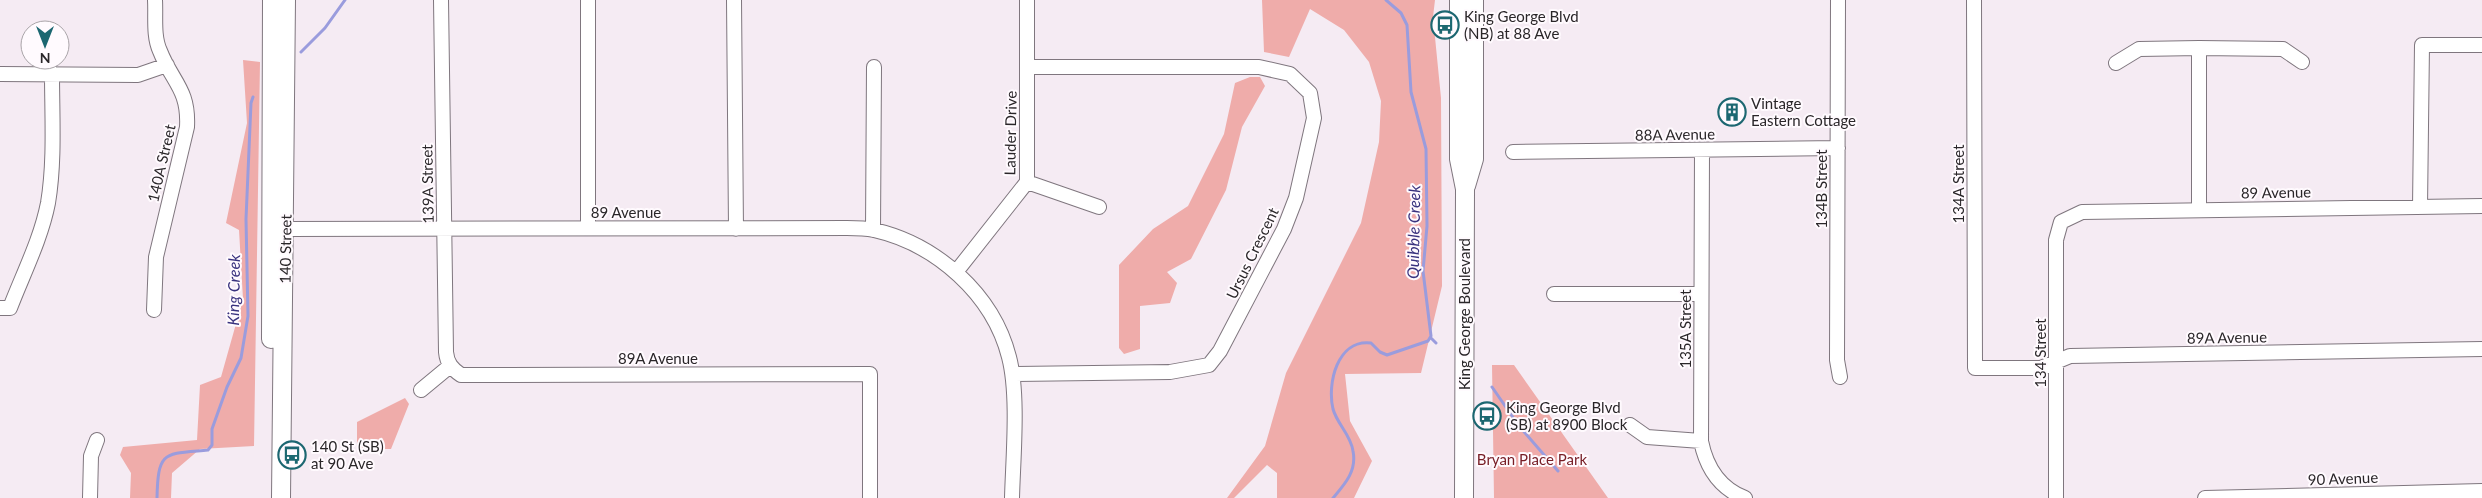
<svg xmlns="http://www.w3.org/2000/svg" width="2482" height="498" font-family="Lato,sans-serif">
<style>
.green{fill:#efacaa}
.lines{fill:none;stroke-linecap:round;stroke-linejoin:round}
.stream{stroke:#9a9cdd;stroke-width:3}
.minor-casing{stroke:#7f767e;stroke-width:16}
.major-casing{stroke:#7f767e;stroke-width:20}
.minor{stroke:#fff;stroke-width:14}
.major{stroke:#fff;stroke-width:18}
.labels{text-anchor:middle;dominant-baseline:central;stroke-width:4;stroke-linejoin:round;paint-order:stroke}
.poi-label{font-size:15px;fill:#2a2629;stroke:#fffafe;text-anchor:start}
.street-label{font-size:15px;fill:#2a2629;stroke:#fffafe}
.park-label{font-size:15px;fill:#771d25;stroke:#fffafe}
.water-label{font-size:16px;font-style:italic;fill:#39327e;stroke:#fffafe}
</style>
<rect width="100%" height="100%" fill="#f5ebf3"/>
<path class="green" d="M 1262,0 L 1435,0 L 1433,17 L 1441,98 L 1442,286 L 1421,373 L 1345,374 L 1350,421 L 1372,461 L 1354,498 L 1277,498 L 1277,473 L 1267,465 L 1234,498 L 1227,498 L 1265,446 L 1286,373 L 1361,223 L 1379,142 L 1381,101 L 1369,62 L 1344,30 L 1310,9 L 1289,57 L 1264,52 Z
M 243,60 L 260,62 L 254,446 L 200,449 L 172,473 L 171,498 L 130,498 L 131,473 L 120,455 L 123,447 L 197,440 L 200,385 L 221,377 L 243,299 L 239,230 L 226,223 L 247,123 Z
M 1250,77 L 1260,77 L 1265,86 L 1242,127 L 1226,190 L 1191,259 L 1167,272 L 1177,283 L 1170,303 L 1140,306 L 1140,349 L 1124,354 L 1119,348 L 1119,265 L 1153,229 L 1188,206 L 1224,134 L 1235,83 Z
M 1492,365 L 1514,365 L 1608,498 L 1494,498 Z
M 405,398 L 409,404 L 391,449 L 357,449 L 357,422 Z"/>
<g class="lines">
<path class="stream" d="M 301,52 L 325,28 L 345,0
M 1431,338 L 1436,343
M 1492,387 L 1519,426 L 1558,471
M 157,498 C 158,450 164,454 208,450 L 212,445 L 212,429 L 227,387 L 241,358 L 248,316 L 246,219 L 251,103 L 253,97
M 1333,498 C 1345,484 1357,471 1353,451 C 1351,435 1337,424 1333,409 C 1327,384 1337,339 1371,343 L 1380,352 L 1387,355 L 1428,341 L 1431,336 L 1423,271 L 1427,226 L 1426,149 L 1411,92 L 1407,25 L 1401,13 L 1386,0"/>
<g class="minor-casing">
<path id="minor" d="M 441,0 L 446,352 C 447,363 452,369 461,375 L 870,374 L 870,498
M 734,0 L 736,229
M 1838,0 L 1837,360 L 1840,377
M 1974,0 L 1975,368 L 2041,368 L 2070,356 L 2482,349
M 2199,48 L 2199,209
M 2116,63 L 2139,49 L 2199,48 L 2283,49 L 2302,62
M 0,74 L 138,75 L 167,65
M 1702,150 L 1701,441 C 1706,466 1719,488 1745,498
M 1513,152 L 1838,148
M 1027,182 L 1099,207
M 2420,207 L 2422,45 L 2482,45
M 588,228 L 588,0
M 285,229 L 847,228 C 856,228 865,228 874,230 C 936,244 993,294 1009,357 C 1019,395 1013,458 1012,498
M 873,230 L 874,67
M 956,272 L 1027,182 L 1027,0
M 1554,294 L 1701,294
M 0,308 L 10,308 C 23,274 41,239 48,203 C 55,161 52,116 52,73
M 154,310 L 156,257 L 187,127 C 189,89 172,82 160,51 C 153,36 156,16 155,0
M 1013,374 L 1170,372 L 1209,365 L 1220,351 L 1284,229 L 1296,198 L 1314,118 L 1310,93 L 1290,74 L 1259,67 L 1027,67
M 421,390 L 450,366
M 1630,425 L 1647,437 L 1701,441
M 90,498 L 91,456 L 97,440
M 2056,498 L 2056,240 L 2061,222 L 2082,212 L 2482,206
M 2205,498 L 2482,491"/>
</g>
<g class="major-casing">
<path id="major" d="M 1459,0 L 1459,159 L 1465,189 L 1464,498
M 1466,186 L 1474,159 L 1474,0
M 271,339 L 272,0
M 281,498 L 286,0"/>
</g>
<use href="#minor" class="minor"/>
<use href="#major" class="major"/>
</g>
<defs>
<g id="bus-ring" transform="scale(1.4375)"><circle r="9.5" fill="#fffafe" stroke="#1c6771" stroke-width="1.5"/><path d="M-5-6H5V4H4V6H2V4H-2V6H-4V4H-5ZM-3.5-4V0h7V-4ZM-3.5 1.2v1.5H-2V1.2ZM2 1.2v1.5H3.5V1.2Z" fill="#1c6771"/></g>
<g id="building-ring" transform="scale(1.4375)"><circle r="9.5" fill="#fffafe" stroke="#1c6771" stroke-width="1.5"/><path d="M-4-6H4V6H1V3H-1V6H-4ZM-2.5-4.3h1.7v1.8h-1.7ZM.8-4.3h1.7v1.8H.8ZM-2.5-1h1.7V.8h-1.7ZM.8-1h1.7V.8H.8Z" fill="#1c6771"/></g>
</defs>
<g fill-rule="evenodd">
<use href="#bus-ring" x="1445" y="25"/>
<use href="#building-ring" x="1732" y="112"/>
<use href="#bus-ring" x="1487" y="416"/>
<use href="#bus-ring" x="292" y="455"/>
</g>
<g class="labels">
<g class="poi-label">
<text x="1464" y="16">King George Blvd<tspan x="1464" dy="17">(NB) at 88 Ave</tspan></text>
<text x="1751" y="103">Vintage<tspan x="1751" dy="17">Eastern Cottage</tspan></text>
<text x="1506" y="407">King George Blvd<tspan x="1506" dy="17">(SB) at 8900 Block</tspan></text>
<text x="311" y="446">140 St (SB)<tspan x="311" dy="17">at 90 Ave</tspan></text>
</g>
<g class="street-label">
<text transform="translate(1010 133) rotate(-89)">Lauder Drive</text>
<text transform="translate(1675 134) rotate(-1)">88A Avenue</text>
<text transform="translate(161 163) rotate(-77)">140A Street</text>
<text transform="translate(427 184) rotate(-91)">139A Street</text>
<text transform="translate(1958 184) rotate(-90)">134A Street</text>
<text transform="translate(1821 189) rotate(-90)">134B Street</text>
<text transform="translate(2276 192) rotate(-1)">89 Avenue</text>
<text x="626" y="212">89 Avenue</text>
<text transform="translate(285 249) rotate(-89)">140 Street</text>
<text transform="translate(1252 253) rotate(-64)">Ursus Crescent</text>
<text transform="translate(1464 314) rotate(-90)">King George Boulevard</text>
<text transform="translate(1685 329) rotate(-90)">135A Street</text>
<text transform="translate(2227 337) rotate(-1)">89A Avenue</text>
<text transform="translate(2040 353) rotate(-90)">134 Street</text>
<text x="658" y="358">89A Avenue</text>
<text transform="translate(2343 478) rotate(-2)">90 Avenue</text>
</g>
<g class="park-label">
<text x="1532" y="459">Bryan Place Park</text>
</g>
<g class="water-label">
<text transform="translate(1413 232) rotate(-89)">Quibble Creek</text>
<text transform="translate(233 290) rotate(-89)">King Creek</text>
</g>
</g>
<g transform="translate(45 45) rotate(180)"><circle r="24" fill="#fffafe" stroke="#aaa5a9"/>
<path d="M0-4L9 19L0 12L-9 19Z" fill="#1c6771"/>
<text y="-8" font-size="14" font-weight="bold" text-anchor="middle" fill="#2a2629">N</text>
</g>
</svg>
